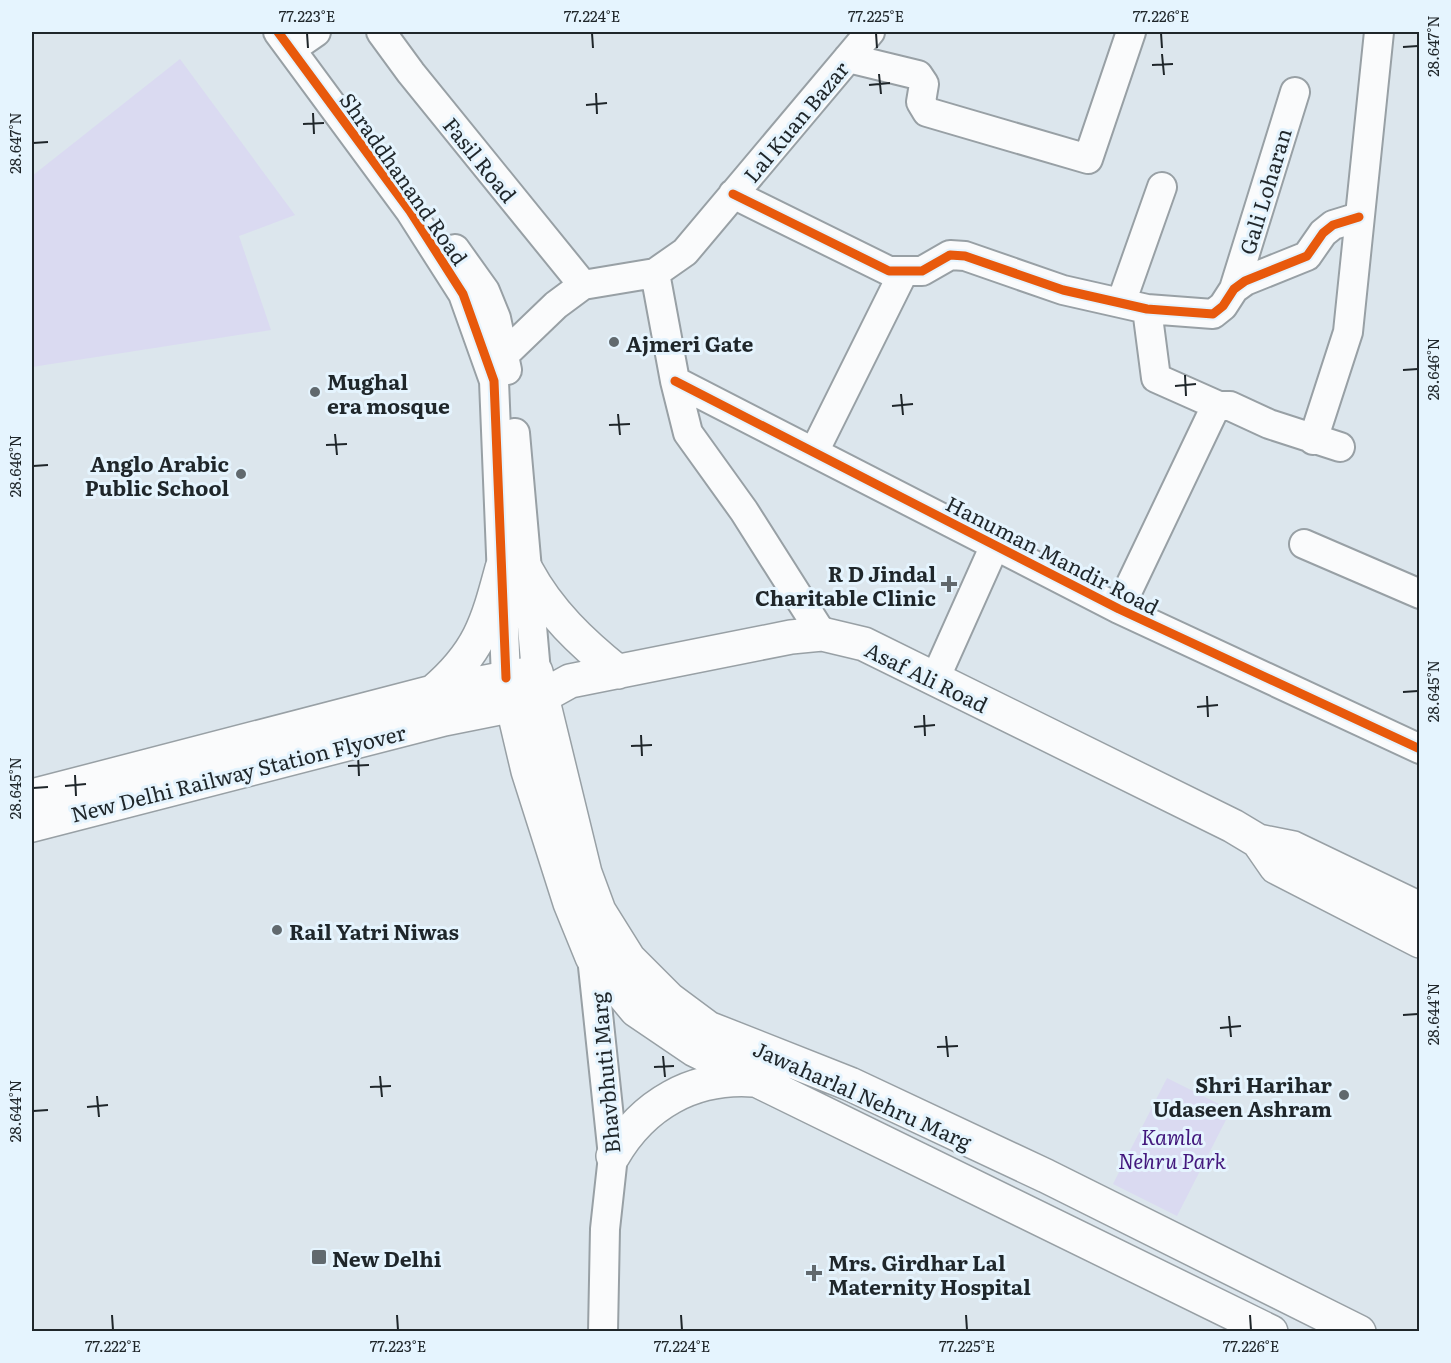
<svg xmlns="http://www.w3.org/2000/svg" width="1451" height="1363" font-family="Literata,serif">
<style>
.green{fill:#dadaf1}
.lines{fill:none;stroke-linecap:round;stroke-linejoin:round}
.minor-casing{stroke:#98a0a5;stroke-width:32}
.major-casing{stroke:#98a0a5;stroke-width:36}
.minor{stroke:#fafbfc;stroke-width:28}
.major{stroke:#fafbfc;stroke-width:33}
.cycleway-casing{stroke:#e5f4fe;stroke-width:13}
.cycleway{stroke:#e8590c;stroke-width:9}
.ticks{fill:none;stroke:#1f262a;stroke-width:2}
.poi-dot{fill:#61696e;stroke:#e5f4fe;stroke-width:2}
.labels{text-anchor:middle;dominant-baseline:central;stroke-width:6;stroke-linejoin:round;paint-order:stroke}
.street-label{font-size:21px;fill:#1f262a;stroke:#e5f4fe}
.poi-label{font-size:21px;font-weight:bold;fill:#1f262a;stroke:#e5f4fe;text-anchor:start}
.park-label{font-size:21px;font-style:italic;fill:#43187d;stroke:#e5f4fe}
.neatline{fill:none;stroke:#1f262a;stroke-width:2}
.ticks-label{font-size:15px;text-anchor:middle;fill:#1f262a}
</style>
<rect width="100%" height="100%" fill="#dce6ed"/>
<path class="green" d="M 180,59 L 295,215 L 239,236 L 271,330 L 32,367 L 32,176 Z
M 1167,1078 L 1231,1110 L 1177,1216 L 1113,1184 Z"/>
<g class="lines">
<g class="minor-casing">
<path id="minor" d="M 278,32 L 410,211 L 463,294 L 494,381 L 506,678
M 381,32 L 411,73 L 583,285
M 303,41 L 316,32
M 848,58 L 918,75 L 924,84 L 921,102 L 927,112 L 1088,159 L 1131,32
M 733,194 L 889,271 L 922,271 L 950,255 L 965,256 L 1063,290 L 1147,309 L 1213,314 L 1223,306 L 1234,289 L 1245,281 L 1307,256 L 1323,233 L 1333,225 L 1359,217
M 455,249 L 485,291 L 496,318 L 507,370
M 655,273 L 675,381 L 688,433 L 744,511 L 822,634
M 1234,289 L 1295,92
M 1121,303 L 1162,187
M 1147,309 L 1156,378 L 1219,406
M 490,362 L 503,356 L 556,305 L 583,285 L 655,273 L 685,252 L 870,32
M 675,381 L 1119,609 L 1420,749
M 515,433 L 536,672
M 1313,440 L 1348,332 L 1379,32
M 814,452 L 903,273
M 1304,544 L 1420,594
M 1119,609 L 1213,412 L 1219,406 L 1230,406 L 1269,424 L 1340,447
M 935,679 L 995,545
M 592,957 L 613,1156 L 605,1229 L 603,1332"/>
</g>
<g class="major-casing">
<path id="major" d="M 527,571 C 549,612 582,643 618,672
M 536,672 L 585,873 L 599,911 L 629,959 L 669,999 L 708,1028 L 850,1084 L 1046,1176 L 1359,1332
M 506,678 L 528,771 L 570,903 L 592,957 L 636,1010 L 695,1050 L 1271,1332
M 433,692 C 479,653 487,624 502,568
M 32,796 L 433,692 L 528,674
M 32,825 L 444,719 L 534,701 L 570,681 L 791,637 L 822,634 L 864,644 L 1233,826 L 1258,841 L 1293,848 L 1420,909
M 1258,841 L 1276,867 L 1420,941
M 613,1156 C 643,1104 693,1076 753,1080"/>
</g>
<use href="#minor" class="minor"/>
<use href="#major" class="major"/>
<g class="cycleway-casing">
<path id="cycleway" d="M 278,32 L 410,211 L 463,294 L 494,381 L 506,678
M 733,194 L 889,271 L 922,271 L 950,255 L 965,256 L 1063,290 L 1147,309 L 1213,314 L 1223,306 L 1234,289 L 1245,281 L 1307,256 L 1323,233 L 1333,225 L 1359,217
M 675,381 L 1119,609 L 1420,749"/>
</g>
<use href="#cycleway" class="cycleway"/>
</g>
<path class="ticks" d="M 307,33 L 308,48M 592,33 L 593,48M 876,33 L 877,48M 1161,33 L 1162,48M 1403,47 L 1418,46M 1162,54 L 1164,75M 1152,65 L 1173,64M 879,74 L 881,94M 869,85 L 890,83M 596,93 L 597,114M 586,105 L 607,103M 313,113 L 314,134M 303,124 L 324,123M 33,143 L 48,142M 1403,370 L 1418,369M 1185,375 L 1186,396M 1175,386 L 1196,384M 901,394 L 903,415M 892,406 L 913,404M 618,414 L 620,435M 609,425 L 630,424M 335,434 L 337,455M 326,445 L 347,444M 33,466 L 48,465M 1403,692 L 1418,691M 1207,696 L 1208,717M 1197,707 L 1218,705M 924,715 L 925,736M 914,727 L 935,725M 641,735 L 642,756M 631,746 L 652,745M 358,755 L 359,776M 348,766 L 369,765M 75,775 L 76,796M 65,786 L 86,784M 33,788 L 48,787M 1403,1015 L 1418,1014M 1229,1016 L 1231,1037M 1220,1028 L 1241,1026M 946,1036 L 948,1057M 937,1047 L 958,1046M 663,1056 L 665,1077M 654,1067 L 674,1066M 380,1076 L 382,1097M 370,1087 L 391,1086M 97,1096 L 99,1117M 87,1107 L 108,1105M 33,1111 L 48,1110M 112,1315 L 113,1330M 397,1315 L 398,1330M 681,1315 L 682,1330M 966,1315 L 967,1330M 1250,1315 L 1251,1330"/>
<g class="poi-dot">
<circle cx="614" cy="342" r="6"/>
<circle cx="315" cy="392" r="6"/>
<circle cx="241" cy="474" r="6"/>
<path d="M946 575h6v6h6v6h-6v6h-6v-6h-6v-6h6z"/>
<circle cx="277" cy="930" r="6"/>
<circle cx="1344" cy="1095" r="6"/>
<rect x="311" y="1249" width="16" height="16" rx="3"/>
<path d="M811 1264h6v6h6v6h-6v6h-6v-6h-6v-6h6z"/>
</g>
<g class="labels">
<g class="street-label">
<text transform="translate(795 121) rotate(-50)">Lal Kuan Bazar</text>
<text transform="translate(481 159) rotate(51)">Fasil Road</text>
<text transform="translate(405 178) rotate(55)">Shraddhanand Road</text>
<text transform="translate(1264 191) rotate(-73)">Gali Loharan</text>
<text transform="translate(1053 554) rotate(27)">Hanuman Mandir Road</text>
<text transform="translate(927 676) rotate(26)">Asaf Ali Road</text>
<text transform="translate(238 772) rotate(-14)">New Delhi Railway Station Flyover</text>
<text transform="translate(604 1073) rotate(-95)">Bhavbhuti Marg</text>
<text transform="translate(863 1094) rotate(24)">Jawaharlal Nehru Marg</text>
</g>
<g class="poi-label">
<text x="626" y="342">Ajmeri Gate</text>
<text x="327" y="380">Mughal<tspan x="327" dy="24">era mosque</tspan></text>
<text x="229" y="462" text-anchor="end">Anglo Arabic<tspan x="229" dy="24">Public School</tspan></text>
<text x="936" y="572" text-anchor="end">R D Jindal<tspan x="936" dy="24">Charitable Clinic</tspan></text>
<text x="289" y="930">Rail Yatri Niwas</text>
<text x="1332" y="1083" text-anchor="end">Shri Harihar<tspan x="1332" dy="24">Udaseen Ashram</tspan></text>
<text x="332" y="1257">New Delhi</text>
<text x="828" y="1261">Mrs. Girdhar Lal<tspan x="828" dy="24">Maternity Hospital</tspan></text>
</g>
<g class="park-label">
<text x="1172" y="1135">Kamla<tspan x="1172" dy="24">Nehru Park</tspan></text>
</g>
</g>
<rect width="1451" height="1363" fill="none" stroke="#e5f4fe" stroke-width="66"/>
<rect x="33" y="33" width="1385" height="1297" class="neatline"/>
<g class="ticks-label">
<text x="307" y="22">77.223°E</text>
<text x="592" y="22">77.224°E</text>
<text x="876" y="22">77.225°E</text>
<text x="1161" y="22">77.226°E</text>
<text transform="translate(1434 46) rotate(-90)" y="5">28.647°N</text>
<text transform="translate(16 143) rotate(-90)" y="5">28.647°N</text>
<text transform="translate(1434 369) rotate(-90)" y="5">28.646°N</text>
<text transform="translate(16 466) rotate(-90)" y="5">28.646°N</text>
<text transform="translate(1434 691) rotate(-90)" y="5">28.645°N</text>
<text transform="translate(16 788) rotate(-90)" y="5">28.645°N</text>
<text transform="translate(1434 1014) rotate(-90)" y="5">28.644°N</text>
<text transform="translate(16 1111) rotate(-90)" y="5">28.644°N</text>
<text x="113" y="1352">77.222°E</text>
<text x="398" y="1352">77.223°E</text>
<text x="682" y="1352">77.224°E</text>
<text x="967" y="1352">77.225°E</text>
<text x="1251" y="1352">77.226°E</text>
</g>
</svg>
